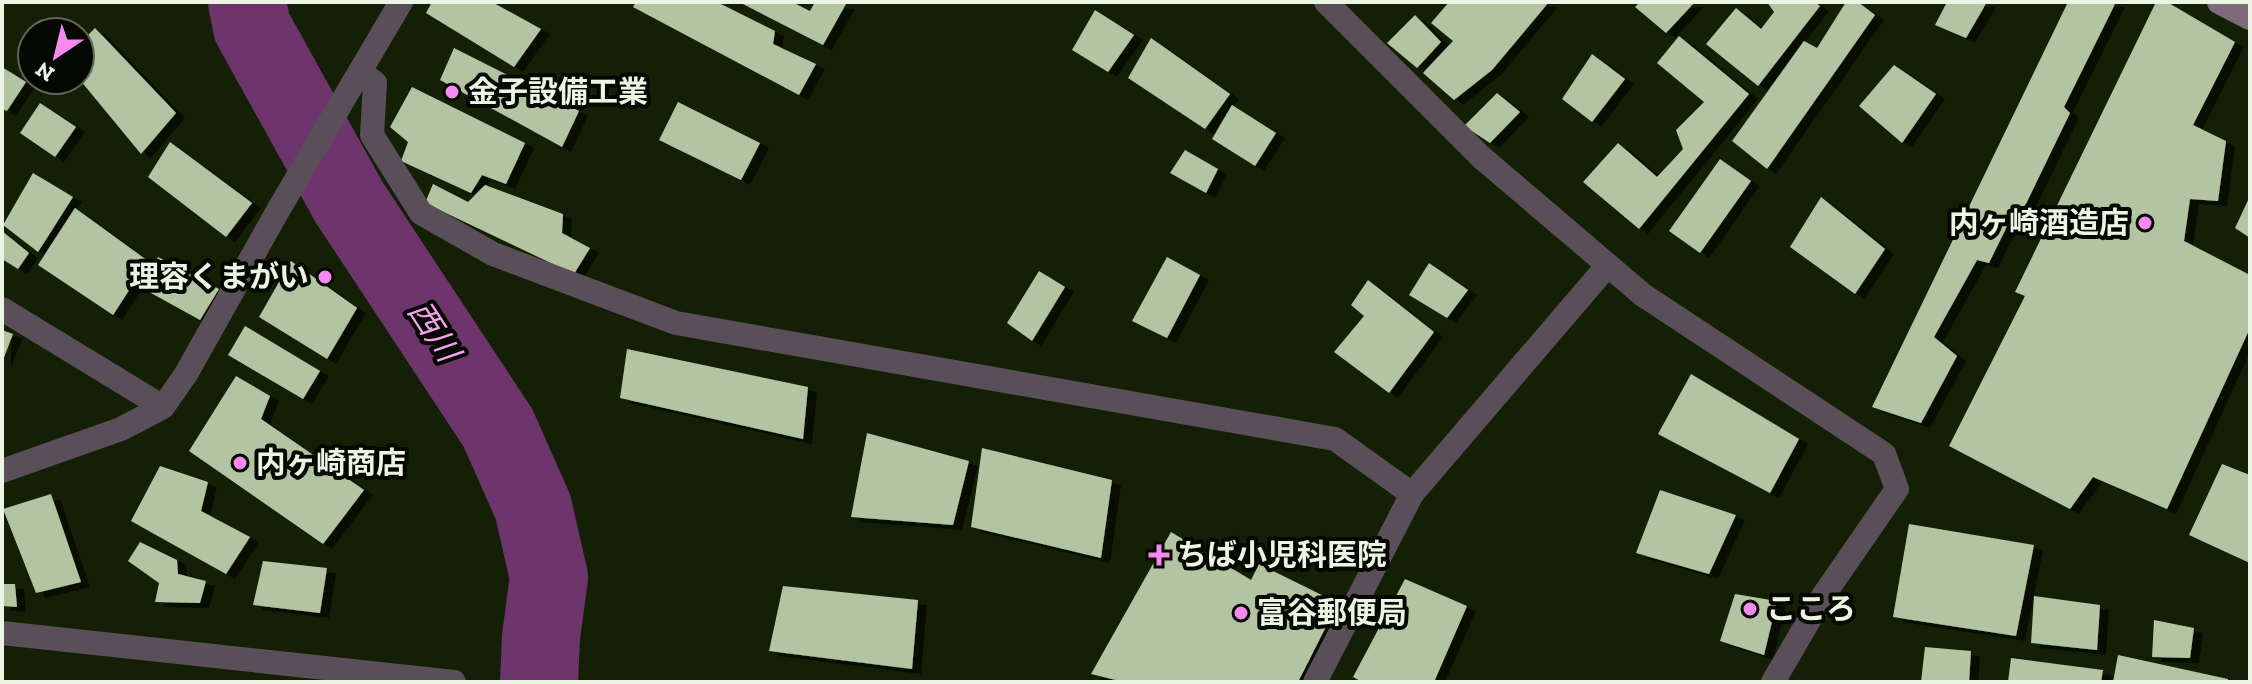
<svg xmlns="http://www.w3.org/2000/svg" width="2252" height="684" font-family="'Zilla Slab','Noto Sans JP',serif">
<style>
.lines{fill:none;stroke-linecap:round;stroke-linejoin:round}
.river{stroke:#6e356d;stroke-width:78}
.building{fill:#b3c4a3;filter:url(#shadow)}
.minor{stroke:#5a4e59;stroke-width:24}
.tertiary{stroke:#5a4e59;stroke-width:24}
.secondary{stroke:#7d6b7c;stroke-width:24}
.poi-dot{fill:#f489f0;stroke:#040801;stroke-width:3}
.labels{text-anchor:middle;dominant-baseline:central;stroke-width:8;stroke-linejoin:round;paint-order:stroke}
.poi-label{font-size:30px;font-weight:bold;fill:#ecf5e4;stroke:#040801;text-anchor:start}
.water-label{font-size:32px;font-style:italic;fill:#f6a2f2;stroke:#040801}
</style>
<defs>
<filter id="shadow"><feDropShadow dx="9" dy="5" stdDeviation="0" flood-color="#0009"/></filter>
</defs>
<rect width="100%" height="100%" fill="#142005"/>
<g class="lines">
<path class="river" d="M 247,2 L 252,27 L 349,202 L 498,428 L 533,507 L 549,577 L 541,637 L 539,682"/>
</g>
<path class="building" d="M 432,2 L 492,2 L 541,29 L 514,67 L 426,13 Z
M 636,2 L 717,2 L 775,31 L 773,44 L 816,64 L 799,95 L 633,7 Z
M 739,2 L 792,2 L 810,11 L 815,2 L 846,4 L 823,45 Z
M 1449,2 L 1549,2 L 1492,70 L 1454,100 L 1423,73 L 1453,41 L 1431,23 Z
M 1640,2 L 1695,2 L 1666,33 L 1635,7 Z
M 1767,2 L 1815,2 L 1820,6 L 1758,86 L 1706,44 L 1736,8 L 1761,29 L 1774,12 Z
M 1846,2 L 1858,2 L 1875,15 L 1767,169 L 1732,141 L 1804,41 L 1817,48 Z
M 1947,2 L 1987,2 L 1966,38 L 1935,25 Z
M 2068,2 L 2116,2 L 2064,107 L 2070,113 L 2021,214 L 2014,212 L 1989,263 L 1977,260 L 1934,337 L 1957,356 L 1921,423 L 1872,407 Z
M 2156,2 L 2167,2 L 2235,42 L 2193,125 L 2226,141 L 2218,201 L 2190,199 L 2184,241 L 2250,275 L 2250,328 L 2167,509 L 2093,477 L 2070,509 L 1949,446 L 2025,296 L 2015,292 Z
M 1095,10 L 1134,35 L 1108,72 L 1072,50 Z
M 1415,15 L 1441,42 L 1417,68 L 1387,43 Z
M 95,28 L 176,113 L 141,154 L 80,80 L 80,43 Z
M 1679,36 L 1749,94 L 1639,229 L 1583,182 L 1618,143 L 1657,177 L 1683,149 L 1676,130 L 1704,102 L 1657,63 Z
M 1151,38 L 1230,94 L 1205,129 L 1128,78 Z
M 454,48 L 579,111 L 562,147 L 440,80 Z
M 1592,54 L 1625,79 L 1592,122 L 1562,99 Z
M 1894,65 L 1936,94 L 1902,143 L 1859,106 Z
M 2,67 L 26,82 L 7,111 L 2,109 Z
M 412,87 L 525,143 L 506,184 L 482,175 L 471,193 L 401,161 L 408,142 L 390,127 Z
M 1497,93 L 1520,112 L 1490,143 L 1464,126 Z
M 678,102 L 760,143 L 741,180 L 659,140 Z
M 40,103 L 76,127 L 55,157 L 20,133 Z
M 1232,105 L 1276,133 L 1255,166 L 1212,139 Z
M 170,142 L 252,203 L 226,237 L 148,177 Z
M 1185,150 L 1218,169 L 1206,193 L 1170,173 Z
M 1720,159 L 1751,181 L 1700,253 L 1669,231 Z
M 33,173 L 73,197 L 38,252 L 3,225 Z
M 433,184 L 468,202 L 485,185 L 563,214 L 562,233 L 590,248 L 574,274 L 425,203 Z
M 2250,196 L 2250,238 L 2235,228 Z
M 1821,197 L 1885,249 L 1855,294 L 1790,247 Z
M 75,208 L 148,261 L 113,315 L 38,265 Z
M 2,231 L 29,253 L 18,269 L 2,259 Z
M 158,257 L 219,289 L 200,320 L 142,288 Z
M 1167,257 L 1200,275 L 1167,338 L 1132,321 Z
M 291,261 L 357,308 L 327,359 L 259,317 Z
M 1429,263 L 1468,290 L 1447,318 L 1409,295 Z
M 1039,271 L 1065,287 L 1032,341 L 1007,323 Z
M 1368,280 L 1434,332 L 1389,393 L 1334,352 L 1364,316 L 1351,305 Z
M 245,326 L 320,371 L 303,399 L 228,355 Z
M 2,330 L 13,334 L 2,363 Z
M 627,349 L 808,387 L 803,439 L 620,398 Z
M 1691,374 L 1799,439 L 1770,493 L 1658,434 Z
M 236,376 L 270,396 L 261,419 L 364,490 L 323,544 L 189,451 Z
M 867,433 L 969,461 L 953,525 L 851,517 Z
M 982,448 L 1112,480 L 1101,558 L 971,527 Z
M 2222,464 L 2250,475 L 2250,563 L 2189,535 Z
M 160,466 L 208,482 L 201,511 L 250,537 L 226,574 L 131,521 Z
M 1660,490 L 1736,515 L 1709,574 L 1636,553 Z
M 51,494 L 81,582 L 36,593 L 3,509 Z
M 1909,524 L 2034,545 L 2016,636 L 1893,617 Z
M 1171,532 L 1251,580 L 1259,564 L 1338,603 L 1298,682 L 1124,682 L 1091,674 Z
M 140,542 L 177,560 L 178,574 L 206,581 L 200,603 L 155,602 L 159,583 L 128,561 Z
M 263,561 L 327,568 L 320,613 L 253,605 Z
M 1405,579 L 1467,606 L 1434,682 L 1362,682 L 1353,677 Z
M 2,584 L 15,584 L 17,607 L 2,606 Z
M 783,586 L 918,600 L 912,669 L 769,651 Z
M 1735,594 L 1777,601 L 1764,655 L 1720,641 Z
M 2034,596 L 2100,605 L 2097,650 L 2031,643 Z
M 2154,620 L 2194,628 L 2190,658 L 2152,657 Z
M 1925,647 L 1971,651 L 1969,682 L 1921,682 Z
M 2118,655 L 2228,679 L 2228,682 L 2113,682 Z
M 2011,658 L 2103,670 L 2101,682 L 2008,682 Z"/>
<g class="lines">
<path class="minor" d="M 1326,2 L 1481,157 L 1643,295 L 1884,454 L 1897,489 L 1823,596 L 1773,682
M 361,72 L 375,83 L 372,135 L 421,213 L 493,254 L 676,323 L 1335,439 L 1412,494
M 2,309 L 163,407
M 2,471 L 121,429 L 163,407 L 186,374 L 280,207 L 401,2
M 1315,682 L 1412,494 L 1608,265"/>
<path class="tertiary" d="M 2,633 L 454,682"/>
<path class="secondary" d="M 2219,2 L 2250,18"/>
</g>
<g class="poi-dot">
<circle cx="452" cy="92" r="8"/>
<circle cx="2145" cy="223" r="8"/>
<circle cx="325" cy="277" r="8"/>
<circle cx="240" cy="463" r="8"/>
<path d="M1155 543h8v8h8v8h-8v8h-8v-8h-8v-8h8z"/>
<circle cx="1750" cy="609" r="8"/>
<circle cx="1241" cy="613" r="8"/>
</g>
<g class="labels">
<g class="poi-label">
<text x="468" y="92">金子設備工業</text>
<text x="2129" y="223" text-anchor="end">内ヶ崎酒造店</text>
<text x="309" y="277" text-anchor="end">理容くまがい</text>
<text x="256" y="463">内ヶ崎商店</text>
<text x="1177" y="555">ちば小児科医院</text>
<text x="1766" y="609">こころ</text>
<text x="1257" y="613">富谷郵便局</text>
</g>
<g class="water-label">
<text transform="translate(434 331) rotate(57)">西川</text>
</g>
</g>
<rect width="2252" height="684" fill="none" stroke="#ecf5e4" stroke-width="8"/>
<g transform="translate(56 56) rotate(215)"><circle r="38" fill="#040801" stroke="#61675c" stroke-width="2"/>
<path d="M0-6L14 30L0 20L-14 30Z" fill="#f489f0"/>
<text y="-12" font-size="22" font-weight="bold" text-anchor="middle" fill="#ecf5e4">N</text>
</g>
</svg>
